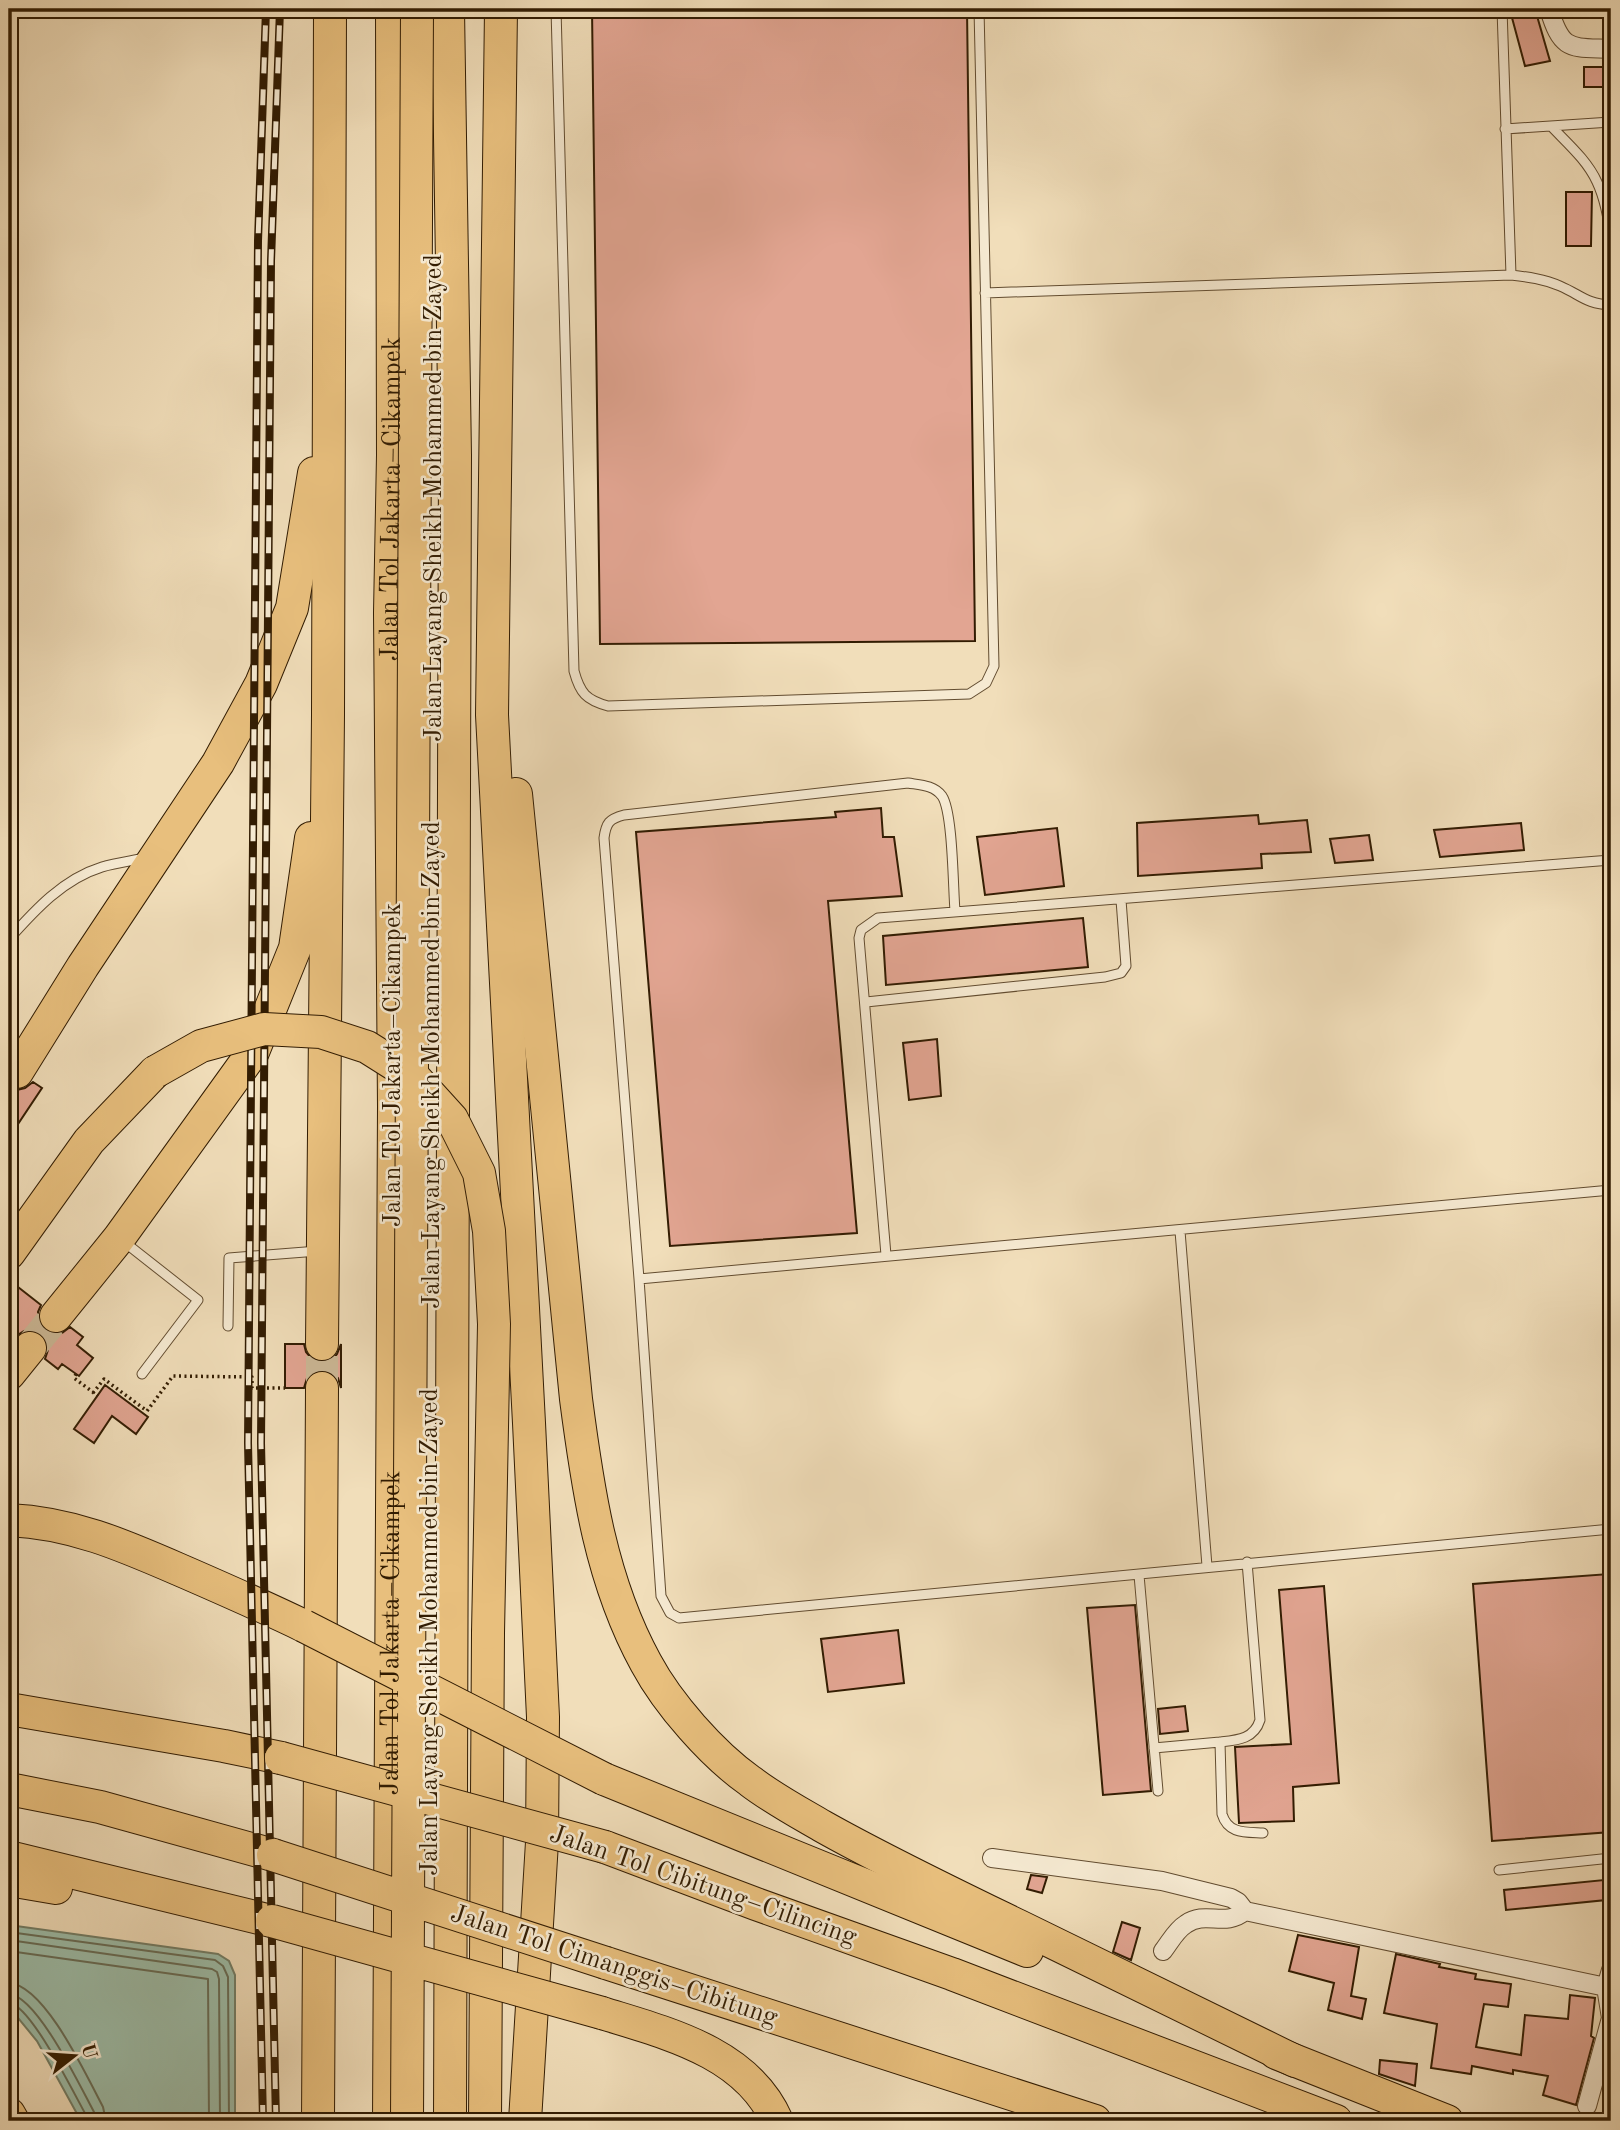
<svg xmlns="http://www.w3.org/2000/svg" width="1620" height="2130" font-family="'Old Standard TT',serif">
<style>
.water{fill:#9cbda9;stroke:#727d66;stroke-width:2}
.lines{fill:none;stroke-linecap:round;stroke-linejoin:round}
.shore{stroke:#676c56;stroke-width:2}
.building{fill:#e2a592;stroke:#321c02;stroke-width:2}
.motorway-tunnel{stroke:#cbb795;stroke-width:32;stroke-dasharray:32 16;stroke-linecap:butt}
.service-casing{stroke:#624c30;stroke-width:11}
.minor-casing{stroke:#624c30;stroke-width:20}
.motorway-casing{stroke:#321c02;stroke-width:34}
.path{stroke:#321c02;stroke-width:3.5;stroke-dasharray:2 3.5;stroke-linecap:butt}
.service{stroke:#f6ead2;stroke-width:9}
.minor{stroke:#f6ead2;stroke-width:18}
.motorway{stroke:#e8bf7d;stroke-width:32}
.rail-casing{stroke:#321c02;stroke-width:8}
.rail{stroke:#f6ead2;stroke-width:5;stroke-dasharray:16;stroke-linecap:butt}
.motorway-bridge-casing{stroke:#321c02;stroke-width:34;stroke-linecap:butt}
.motorway-bridge{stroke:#e8bf7d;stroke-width:32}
.labels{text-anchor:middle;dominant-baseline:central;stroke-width:5;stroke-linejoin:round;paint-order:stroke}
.street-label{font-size:26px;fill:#321c02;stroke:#f6ead2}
</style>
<rect width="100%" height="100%" fill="#f1deba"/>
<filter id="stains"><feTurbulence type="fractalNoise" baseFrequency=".00286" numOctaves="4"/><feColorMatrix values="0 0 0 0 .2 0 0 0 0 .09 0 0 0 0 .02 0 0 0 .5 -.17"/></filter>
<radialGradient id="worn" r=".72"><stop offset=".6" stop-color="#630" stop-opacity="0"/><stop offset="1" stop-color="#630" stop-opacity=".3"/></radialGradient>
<path class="water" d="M 9,1925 L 218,1954 L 229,1961 L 235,1975 L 235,2121 L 81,2121 L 37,2041 L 9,2007 Z"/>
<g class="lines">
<path class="shore" d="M 9,1932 L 215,1960 L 223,1966 L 228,1977 L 229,2121
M 9,1940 L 212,1969 L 217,1972 L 219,1979 L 220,2121
M 9,1951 L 208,1979 L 209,2121
M 9,1983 C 45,1985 87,2077 103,2107 L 106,2121
M 9,1994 C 37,1996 80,2086 94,2112 L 95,2121
M 9,2003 C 31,2005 74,2094 86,2115 L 87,2121"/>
</g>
<path class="building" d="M 592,9 L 967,9 L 975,641 L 600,644 Z
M 1535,9 L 1550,61 L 1525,66 L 1511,14 Z
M 1584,67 L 1611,67 L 1611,87 L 1584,87 Z
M 1566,192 L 1592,192 L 1591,246 L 1566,246 Z
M 881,808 L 883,837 L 894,837 L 902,896 L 828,901 L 857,1233 L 670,1246 L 636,832 L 836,817 L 835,812 Z
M 1258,815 L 1259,824 L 1307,820 L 1311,852 L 1261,854 L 1262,868 L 1138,876 L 1137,823 Z
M 1521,823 L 1524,850 L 1440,857 L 1434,830 Z
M 1057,828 L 1064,886 L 985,895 L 977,837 Z
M 1369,835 L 1373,860 L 1335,863 L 1330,839 Z
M 1083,918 L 1088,967 L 886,985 L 883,936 Z
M 937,1039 L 941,1096 L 909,1100 L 903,1043 Z
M 33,1082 L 42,1088 L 18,1124 L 9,1117 L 9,1088 L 17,1090 L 25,1088 Z
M 18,1287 L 41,1305 L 38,1312 L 39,1322 L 45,1331 L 52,1334 L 62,1333 L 70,1327 L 83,1337 L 77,1345 L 93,1358 L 79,1376 L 62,1364 L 58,1369 L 45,1359 L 48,1350 L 47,1342 L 41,1333 L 34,1330 L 24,1331 L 16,1336 L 9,1331 L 9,1298 Z
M 285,1344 L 304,1344 L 306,1352 L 312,1359 L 323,1362 L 332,1360 L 337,1354 L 341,1344 L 341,1388 L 338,1378 L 332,1373 L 321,1370 L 314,1372 L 307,1378 L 304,1388 L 285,1388 Z
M 105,1385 L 148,1417 L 136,1434 L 112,1416 L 94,1443 L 74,1429 Z
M 1609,1574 L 1611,1832 L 1492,1841 L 1473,1584 Z
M 1324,1586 L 1339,1783 L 1293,1787 L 1294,1821 L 1239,1823 L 1235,1747 L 1291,1744 L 1279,1590 Z
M 1135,1605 L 1151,1791 L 1103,1795 L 1087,1608 Z
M 898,1630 L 904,1683 L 828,1692 L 821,1639 Z
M 1185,1706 L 1188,1731 L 1160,1734 L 1158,1709 Z
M 1031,1875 L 1047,1877 L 1042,1893 L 1027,1889 Z
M 1604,1880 L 1606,1900 L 1506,1910 L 1504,1890 Z
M 1122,1922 L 1140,1928 L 1131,1960 L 1113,1952 Z
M 1298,1935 L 1359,1947 L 1351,1996 L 1366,1999 L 1362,2019 L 1328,2010 L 1334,1983 L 1289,1971 Z
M 1396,1954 L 1440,1964 L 1439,1967 L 1476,1974 L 1475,1979 L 1511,1984 L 1508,2007 L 1484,2004 L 1476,2047 L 1521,2055 L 1525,2015 L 1568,2019 L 1570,1995 L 1595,1998 L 1591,2036 L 1594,2038 L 1576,2105 L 1543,2095 L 1548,2076 L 1513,2070 L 1513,2074 L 1472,2066 L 1471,2074 L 1431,2068 L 1437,2024 L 1384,2013 Z
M 1380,2060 L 1417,2064 L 1415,2086 L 1379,2074 Z"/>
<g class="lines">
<path class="motorway-tunnel" d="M 30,1348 L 56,1316
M 322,1388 L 322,1344"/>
<g class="service-casing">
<path id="service" d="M 556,9 L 574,671 C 580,693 586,700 608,706 L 969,694 L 986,683 L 994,666 L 979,9
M 1502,9 L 1511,275
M 1551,126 C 1567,143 1587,160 1597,182 C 1605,199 1608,218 1611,236
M 1505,129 L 1611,122
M 985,293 L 1511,275 C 1528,277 1544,279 1560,286 C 1581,295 1586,304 1611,305
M 955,911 C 953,888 953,812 942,796 C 934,785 920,785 908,783 L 624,815 C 609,819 606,823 604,838 L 639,1279 L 661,1596 L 670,1613 L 679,1618 L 1611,1529
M 9,939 C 35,910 63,879 102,867 C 116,863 131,861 145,858
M 866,1002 L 1105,977 L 1121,973 L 1126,966 L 1121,900
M 1180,1231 L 1207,1566
M 123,1241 L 198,1300 L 142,1374
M 886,1255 L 859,938 L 861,930 L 878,918 L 1611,860
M 639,1279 L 1611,1190
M 228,1326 L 229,1258 L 318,1251
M 1247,1562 L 1260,1720 C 1254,1739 1238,1740 1220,1742 L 1222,1814 C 1228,1834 1245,1832 1263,1833
M 1139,1575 L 1158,1791
M 1154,1748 L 1220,1742
M 1499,1870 L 1611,1858"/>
</g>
<g class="minor-casing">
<path id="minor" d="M 1549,9 C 1562,52 1570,47 1611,49
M 992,1858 L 1162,1881 L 1231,1898 L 1238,1902 L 1245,1911 L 1606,1987
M 1163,1951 C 1170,1942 1176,1930 1186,1924 C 1206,1910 1225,1928 1245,1911
M 1587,2106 L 1611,2018 L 1606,1987 L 1611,1970"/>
</g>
<g class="motorway-casing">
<g id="motorway">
<path d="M 448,9 L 455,455 L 450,2121"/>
<path d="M 501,9 L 492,715 L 529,1423 L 543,1717 L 542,1842 L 525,2121"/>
<path d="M 516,794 L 576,1399 C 588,1491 601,1581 646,1663 C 668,1704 712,1754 750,1781 C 772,1798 798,1812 822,1826 C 886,1862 953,1894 1019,1926 C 1111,1971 1203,2016 1295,2061"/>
<path d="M 17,1072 L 83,966 L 218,763 L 261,684 L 292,608 L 314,473"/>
<path d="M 9,1253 L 89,1141 L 155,1072"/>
<path d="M 56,1316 L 119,1238 L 253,1052 L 295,948 L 311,838"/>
<path d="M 322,1344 L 328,715 L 330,9"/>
<path d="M 9,1374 L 30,1348"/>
<path d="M 9,1520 C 75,1523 127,1547 187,1573 C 226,1590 265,1607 304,1626"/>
<path d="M 9,1709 L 224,1746 L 281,1758"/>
<path d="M 604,1779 L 1027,1951"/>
<path d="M 9,1789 L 100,1807 L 273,1855"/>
<path d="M 605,1847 L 756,1904 L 952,1974 L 1336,2121"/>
<path d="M 9,1857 L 271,1921"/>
<path d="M 9,1880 L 56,1888"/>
<path d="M 606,1963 L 1095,2121"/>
<path d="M 602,2013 C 666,2033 747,2052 777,2121"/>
<path d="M 1276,2053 L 1447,2121"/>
<path d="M 9,2114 L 13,2121"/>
<path d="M 318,2121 L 322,1388"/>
<path id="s1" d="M 389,2121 L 394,1106 L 390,613 L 393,455 L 392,9"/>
<path d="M 485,2121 L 488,1633"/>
</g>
</g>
<path class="path" d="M 76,1374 L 74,1378 L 98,1396
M 93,1393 L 104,1379 L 147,1411 L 173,1376 L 252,1377 L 252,1388 L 285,1388"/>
<use href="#service" class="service"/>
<use href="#minor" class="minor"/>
<use href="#motorway" class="motorway"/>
<g class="rail-casing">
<path id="rail" d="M 263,2121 L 248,1443 L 258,241 L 266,9
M 276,2121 L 261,1443 L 271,261 L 280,9"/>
</g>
<use href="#rail" class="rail"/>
<g class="motorway-bridge-casing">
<path id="motorway-bridge" d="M 155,1072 L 201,1046 L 264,1029 L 321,1032 L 367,1047 L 413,1076 L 452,1119 L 479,1173 L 489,1231 L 494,1324 L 488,1633
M 304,1626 L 604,1779
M 281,1758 L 605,1847
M 273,1855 L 606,1963
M 272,1921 L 602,2013
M 407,2121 L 417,9"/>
</g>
<use href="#motorway-bridge" class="motorway-bridge"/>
</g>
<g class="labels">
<g class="street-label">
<text stroke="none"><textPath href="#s1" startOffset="1622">Jalan Tol Jakarta–Cikampek</textPath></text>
<text transform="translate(434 498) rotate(-90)">Jalan Layang Sheikh Mohammed bin Zayed</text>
<text transform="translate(393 1065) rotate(-90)">Jalan Tol Jakarta–Cikampek</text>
<text transform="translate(432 1065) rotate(-90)">Jalan Layang Sheikh Mohammed bin Zayed</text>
<text stroke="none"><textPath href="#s1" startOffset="488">Jalan Tol Jakarta–Cikampek</textPath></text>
<text transform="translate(430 1632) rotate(-90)">Jalan Layang Sheikh Mohammed bin Zayed</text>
<text transform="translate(703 1886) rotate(19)">Jalan Tol Cibitung–Cilincing</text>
<text transform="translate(614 1966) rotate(18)">Jalan Tol Cimanggis–Cibitung</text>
</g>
</g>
<rect width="1620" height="2130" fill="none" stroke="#f1deba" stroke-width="35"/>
<rect x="10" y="10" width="1599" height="2109" fill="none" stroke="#321c02" stroke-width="3.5"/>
<rect x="18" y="18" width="1585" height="2095" fill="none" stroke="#321c02" stroke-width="2"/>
<g transform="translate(74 2056) rotate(73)" stroke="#f6ead2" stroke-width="5" paint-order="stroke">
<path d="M0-5L12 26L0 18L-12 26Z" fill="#321c02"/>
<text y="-10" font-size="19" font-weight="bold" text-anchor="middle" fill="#321c02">U</text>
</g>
<rect width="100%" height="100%" filter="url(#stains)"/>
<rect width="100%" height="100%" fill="url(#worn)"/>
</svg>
